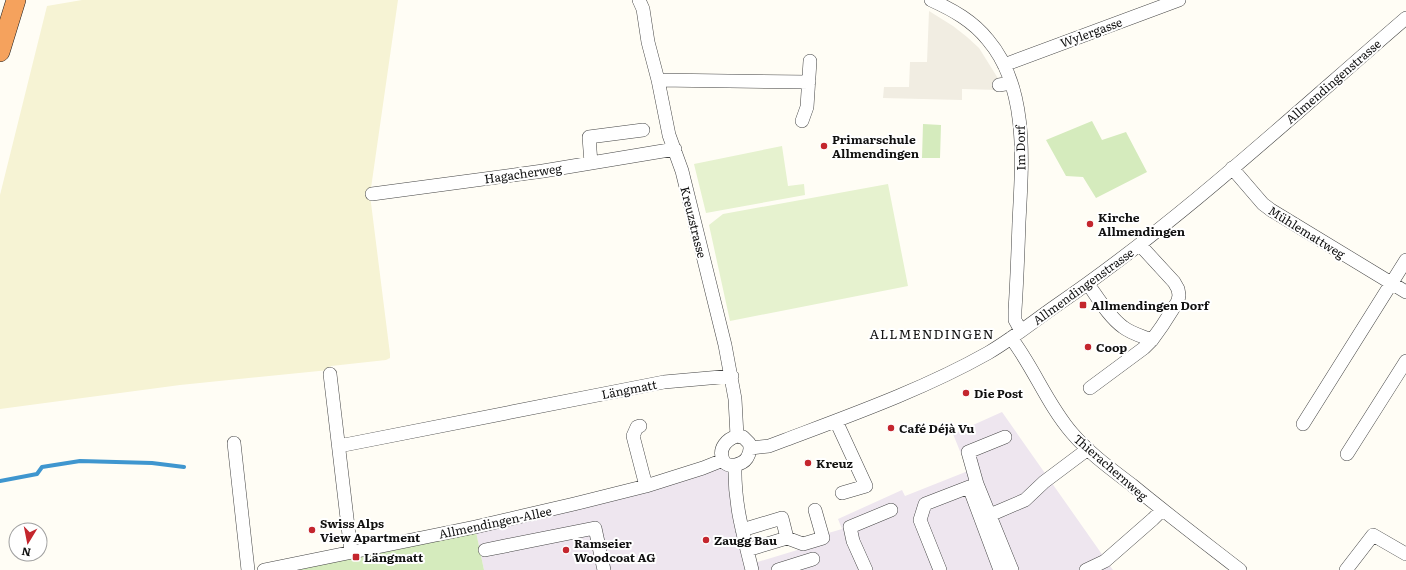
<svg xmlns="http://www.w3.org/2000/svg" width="1406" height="570" font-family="Literata,serif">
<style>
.industrial{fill:#eee6ef}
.farmland{fill:#f6f3d4}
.green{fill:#d5ebbd}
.pitch{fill:#e6f2cf}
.plaza{fill:#f1ede2}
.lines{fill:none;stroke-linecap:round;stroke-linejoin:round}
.stream{stroke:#3f96cf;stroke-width:4}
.minor-casing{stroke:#444;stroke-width:14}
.highway-casing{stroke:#222;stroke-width:20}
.minor{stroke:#fff;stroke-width:13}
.highway{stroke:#f5a25d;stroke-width:19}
.poi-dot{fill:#c4262e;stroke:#fff;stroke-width:1.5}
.labels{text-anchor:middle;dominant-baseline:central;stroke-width:4;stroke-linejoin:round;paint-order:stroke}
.street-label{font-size:12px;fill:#111;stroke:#fff}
.poi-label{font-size:12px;font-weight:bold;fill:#111;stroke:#fff;text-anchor:start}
.neighbourhood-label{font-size:13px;letter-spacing:1px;fill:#111;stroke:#fff}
</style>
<rect width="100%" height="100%" fill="#fffdf5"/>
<path class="industrial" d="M 1002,412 L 1113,570 L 484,570 L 475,527 L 730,465 L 751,564 L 827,541 L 825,534 L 842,529 L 838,519 L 902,490 L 905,496 L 968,471 L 953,434 Z"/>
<path class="farmland" d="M 82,0 L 398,0 L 370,195 L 390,354 L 390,358 L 386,360 L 331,366 L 329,370 L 180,385 L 0,409 L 0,195 L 47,6 Z"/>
<path class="green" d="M 1092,121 L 1102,140 L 1126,132 L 1147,172 L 1096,198 L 1083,177 L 1066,176 L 1046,140 Z
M 923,124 L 941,125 L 940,158 L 922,158 Z
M 475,527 L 484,570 L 264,570 Z"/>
<path class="pitch" d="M 782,146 L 788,186 L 804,184 L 805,195 L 706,213 L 694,164 Z
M 888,184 L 908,286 L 730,321 L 709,225 L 723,214 Z"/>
<path class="plaza" d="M 929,11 L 953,26 L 967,37 L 979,48 L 999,80 L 999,90 L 962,89 L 962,100 L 883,98 L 884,87 L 909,87 L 910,62 L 927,62 Z"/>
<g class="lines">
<path class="stream" d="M 0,481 L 37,474 L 42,467 L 80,461 L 152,463 L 184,467"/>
<g class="minor-casing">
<path id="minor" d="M 639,0 L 643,9 L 648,42 L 658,80 L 669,135 L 682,171 L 725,345 L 735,399 L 737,436
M 931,0 C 953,10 973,21 988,40 C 1029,88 1022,163 1019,222 C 1018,251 1017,281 1015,310 L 1015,320 L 1021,331
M 1004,65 L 1179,0
M 658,80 L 809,82
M 999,85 L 1011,83
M 802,121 L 807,107 L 810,61
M 591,163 L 589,137 L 643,130
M 1232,168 L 1263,204 L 1271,210 L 1406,292
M 372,194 L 543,171 L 675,149
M 1088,284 C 1098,298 1109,317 1123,327 C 1132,334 1142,336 1152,340
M 1011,338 C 1034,368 1047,404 1072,433 C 1089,453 1111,469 1132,485 C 1167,514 1204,542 1240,570
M 330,374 L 351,552
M 1090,388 L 1144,348 L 1152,340 L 1162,326 L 1178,301 L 1179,295 L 1178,289 L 1174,282 L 1140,245
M 836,421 L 866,486 L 842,493
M 1303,424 L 1406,260
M 640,426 L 637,427 L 633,436 L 646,486
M 737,436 L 743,437 L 749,443 C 751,448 750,453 747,458 C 743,464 727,470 723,460 C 718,448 727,439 737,436 Z
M 1005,437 L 968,452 L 977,484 L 1012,570
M 234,443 L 248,570
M 339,446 L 664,382 L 732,376
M 751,448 L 769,446 L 785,440 C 854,414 924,389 988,353 C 1012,339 1034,321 1057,305 C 1181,220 1292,116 1406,18
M 1347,454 L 1406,361
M 735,465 C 734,504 743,533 752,570
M 990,515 L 1025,500 L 1044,482 L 1088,449
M 742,530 L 782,518 L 787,538
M 485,550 L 595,528 L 604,570
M 747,550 L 787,538 L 803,544 L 823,538 L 815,510
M 264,570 L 475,527 L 574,504 L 646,486 L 703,468 L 723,460
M 778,570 L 813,559
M 866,570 L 853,541 L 850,527 L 891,510
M 940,570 L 920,520 L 925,504 L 969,487 L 1000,570
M 1086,570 L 1105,561 L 1153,519 L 1162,510
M 1346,570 L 1373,535 L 1406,554"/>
</g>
<g class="highway-casing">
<path id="highway" d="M 0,52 L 16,0"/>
</g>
<use href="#minor" class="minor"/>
<use href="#highway" class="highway"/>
</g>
<g class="poi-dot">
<circle cx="824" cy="146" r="4"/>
<circle cx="1090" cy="224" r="4"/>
<rect x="1079" y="301" width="8" height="8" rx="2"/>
<circle cx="1088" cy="347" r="4"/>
<circle cx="966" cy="393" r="4"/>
<circle cx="891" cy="428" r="4"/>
<circle cx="808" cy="463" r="4"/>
<circle cx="312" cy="530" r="4"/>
<circle cx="706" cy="540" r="4"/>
<circle cx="566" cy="550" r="4"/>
<rect x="352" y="553" width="8" height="8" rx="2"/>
</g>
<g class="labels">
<g class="street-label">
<text transform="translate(1091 32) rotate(-20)">Wylergasse</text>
<text transform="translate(1333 81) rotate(-41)">Allmendingenstrasse</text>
<text transform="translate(1020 148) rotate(-91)">Im Dorf</text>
<text transform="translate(523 173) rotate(-8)">Hagacherweg</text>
<text transform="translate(694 222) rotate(76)">Kreuzstrasse</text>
<text transform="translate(1307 232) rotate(32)">Mühlemattweg</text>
<text transform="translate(1083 286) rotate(-36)">Allmendingenstrasse</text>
<text transform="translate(629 389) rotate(-11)">Längmatt</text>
<text transform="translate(1111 467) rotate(41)">Thierachernweg</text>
<text transform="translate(495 522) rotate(-12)">Allmendingen-Allee</text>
</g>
<g class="poi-label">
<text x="832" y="139">Primarschule<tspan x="832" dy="14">Allmendingen</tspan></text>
<text x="1098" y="217">Kirche<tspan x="1098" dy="14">Allmendingen</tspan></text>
<text x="1091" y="305">Allmendingen Dorf</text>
<text x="1096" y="347">Coop</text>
<text x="974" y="393">Die Post</text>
<text x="899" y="428">Café Déjà Vu</text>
<text x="816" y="463">Kreuz</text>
<text x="320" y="523">Swiss Alps<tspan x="320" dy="14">View Apartment</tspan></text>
<text x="714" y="540">Zaugg Bau</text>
<text x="574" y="543">Ramseier<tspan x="574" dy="14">Woodcoat AG</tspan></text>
<text x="364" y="557">Längmatt</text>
</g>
<g class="neighbourhood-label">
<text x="932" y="333">ALLMENDINGEN</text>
</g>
</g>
<g transform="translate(28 542) rotate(190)"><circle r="19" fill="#ffffff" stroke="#a0a0a0"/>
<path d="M0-3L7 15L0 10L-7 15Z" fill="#c4262e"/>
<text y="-6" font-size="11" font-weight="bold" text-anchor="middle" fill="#111111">N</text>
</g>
</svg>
